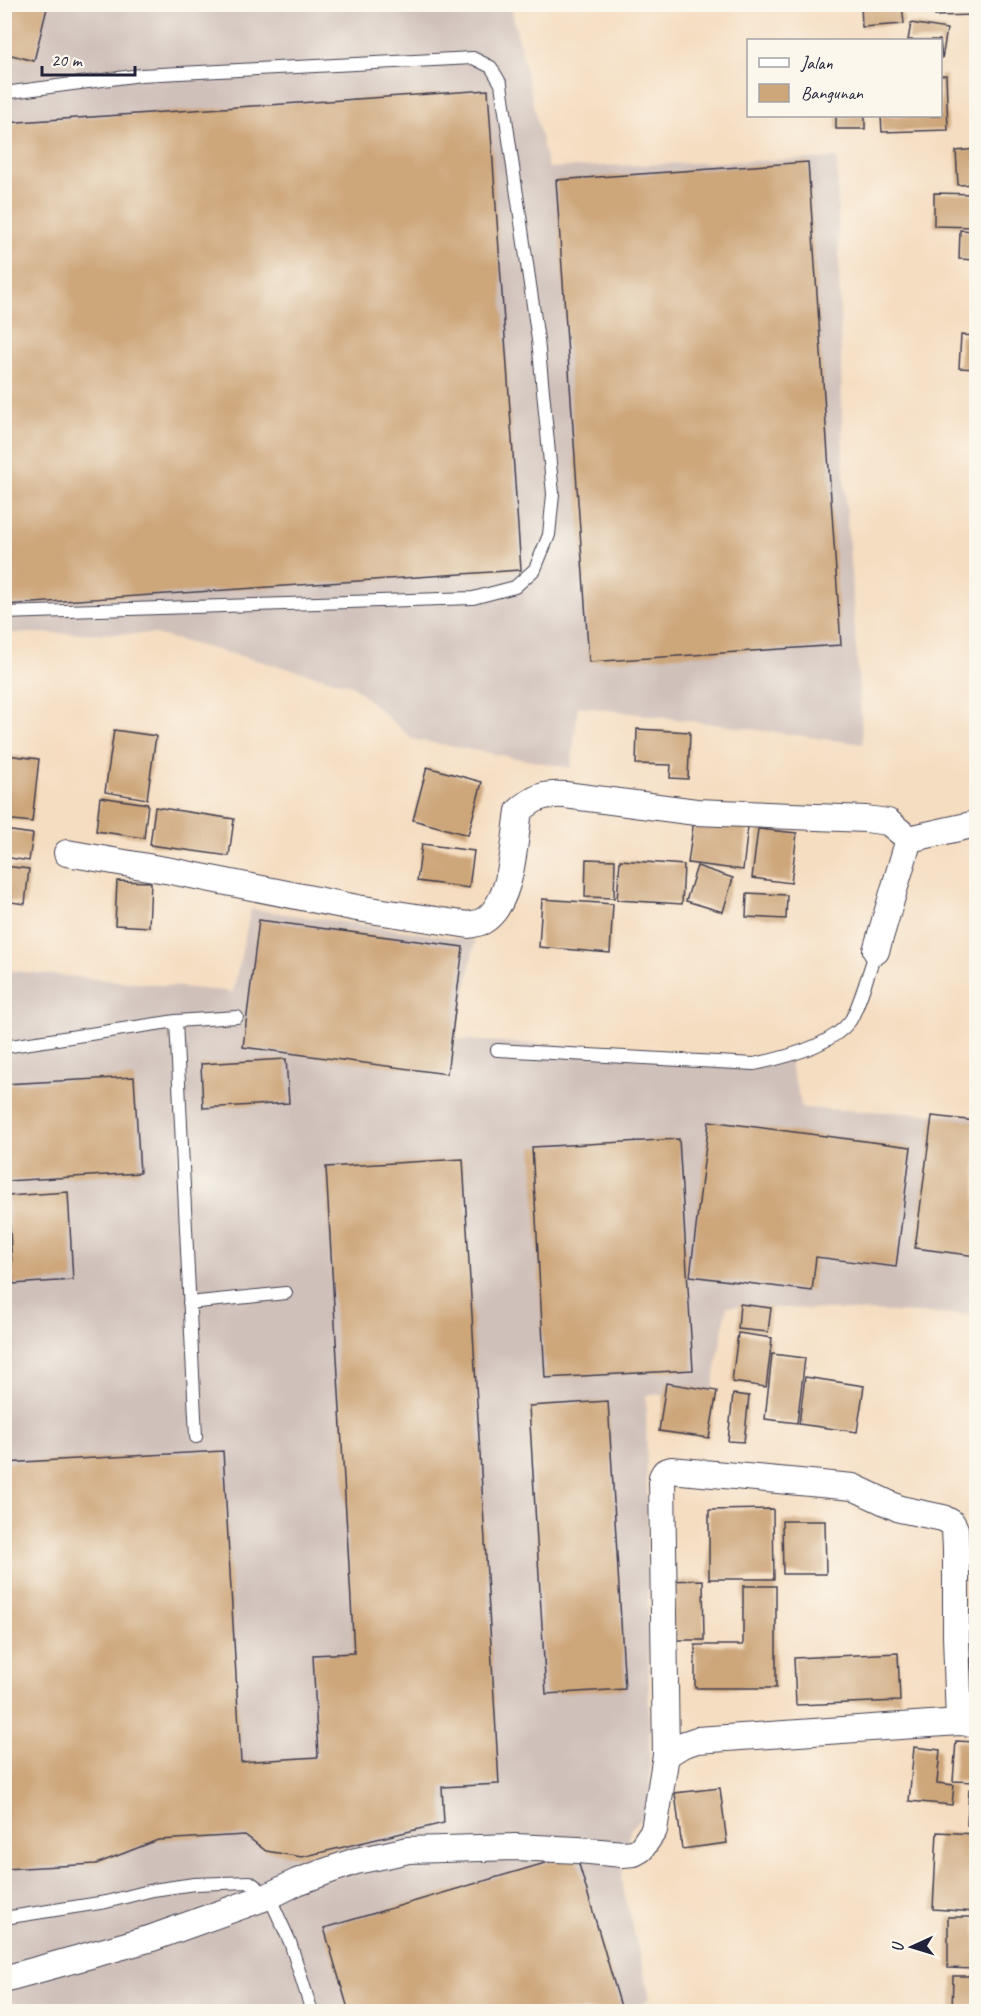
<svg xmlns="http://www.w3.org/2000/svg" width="981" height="2016" font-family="Caveat,sans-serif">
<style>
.industrial{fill:#cfc0ba}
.building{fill:#cda67a}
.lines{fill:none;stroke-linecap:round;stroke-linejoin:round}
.service-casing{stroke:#423e4f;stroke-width:14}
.minor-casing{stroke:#423e4f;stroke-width:28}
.service{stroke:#fff;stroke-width:12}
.minor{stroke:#fff;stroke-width:26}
</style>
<rect width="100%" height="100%" fill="#fbf7ec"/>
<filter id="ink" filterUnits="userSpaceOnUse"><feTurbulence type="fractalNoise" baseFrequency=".0167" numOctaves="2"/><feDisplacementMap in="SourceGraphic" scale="12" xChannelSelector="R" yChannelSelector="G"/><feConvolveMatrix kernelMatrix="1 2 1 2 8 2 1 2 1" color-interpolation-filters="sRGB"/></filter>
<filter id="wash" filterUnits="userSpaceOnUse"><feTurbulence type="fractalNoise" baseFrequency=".008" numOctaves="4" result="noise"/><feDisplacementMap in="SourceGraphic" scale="24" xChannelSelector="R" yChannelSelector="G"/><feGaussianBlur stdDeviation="1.35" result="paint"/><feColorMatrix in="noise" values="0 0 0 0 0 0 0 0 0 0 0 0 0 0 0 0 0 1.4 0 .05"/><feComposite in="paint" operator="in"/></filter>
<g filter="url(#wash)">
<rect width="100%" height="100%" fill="#f5ddc1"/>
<path class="industrial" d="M 5,5 L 503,5 L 511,7 L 548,168 L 837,158 L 843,461 L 863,744 L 578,706 L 571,768 L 412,739 L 352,685 L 155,634 L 5,633 Z
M 251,909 L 475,941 L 456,1039 L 789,1060 L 802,1108 L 976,1116 L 976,1315 L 727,1306 L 712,1392 L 646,1395 L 650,1812 L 631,1828 L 621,1880 L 650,1998 L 631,2011 L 5,2011 L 4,970 L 233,992 Z"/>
<g id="blocks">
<path class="building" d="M 4,4 L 48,4 L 34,61 L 4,53 Z
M 728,4 L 790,4 L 789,11 L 727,6 Z
M 861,4 L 902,4 L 904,24 L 862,27 Z
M 934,4 L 976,4 L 976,15 L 935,16 Z
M 911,23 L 947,29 L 942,59 L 940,40 L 908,40 Z
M 940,75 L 946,75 L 948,130 L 882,132 L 881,116 L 940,116 Z
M 488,90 L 521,570 L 4,605 L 4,123 Z
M 836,116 L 865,116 L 865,129 L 836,129 Z
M 976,149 L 976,184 L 958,185 L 956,151 Z
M 808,162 L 841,645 L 589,662 L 556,180 Z
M 934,193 L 976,194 L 976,227 L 934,226 Z
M 960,230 L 976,231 L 976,260 L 959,259 Z
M 961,335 L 976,336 L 976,369 L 959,368 Z
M 637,729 L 690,732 L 688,779 L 670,778 L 671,765 L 636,764 Z
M 114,730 L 156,736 L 147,799 L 105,792 Z
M 6,755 L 39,759 L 32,822 L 4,819 Z
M 427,767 L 482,782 L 468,835 L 413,820 Z
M 100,797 L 148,804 L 144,838 L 96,831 Z
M 155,807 L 234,819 L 229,856 L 150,845 Z
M 694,819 L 748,826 L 743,870 L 688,863 Z
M 758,829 L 797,833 L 791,883 L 752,878 Z
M 4,830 L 33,834 L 29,861 L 4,857 Z
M 422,844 L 474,851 L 469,888 L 417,881 Z
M 586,859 L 615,860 L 614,898 L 585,897 Z
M 620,860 L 684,865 L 682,904 L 617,900 Z
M 4,866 L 29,869 L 25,904 L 4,901 Z
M 697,866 L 733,878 L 723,912 L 686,901 Z
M 117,881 L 151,882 L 149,927 L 115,925 Z
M 747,893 L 787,895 L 786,919 L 746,917 Z
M 542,899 L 613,904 L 610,953 L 539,947 Z
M 259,920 L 463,947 L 447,1074 L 243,1047 Z
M 286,1059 L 289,1103 L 203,1108 L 201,1064 Z
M 134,1077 L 140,1173 L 6,1181 L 4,1084 Z
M 932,1116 L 976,1121 L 976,1256 L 915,1248 Z
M 709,1121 L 911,1147 L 896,1267 L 816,1257 L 812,1291 L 690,1276 Z
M 679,1139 L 693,1370 L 545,1378 L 532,1147 Z
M 463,1159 L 499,1784 L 442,1787 L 444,1823 L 302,1857 L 266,1851 L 245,1835 L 158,1840 L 96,1864 L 4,1869 L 4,1463 L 223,1451 L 241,1762 L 318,1757 L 313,1655 L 354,1653 L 326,1167 Z
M 68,1192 L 73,1280 L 13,1284 L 8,1196 Z
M 740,1304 L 771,1308 L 768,1332 L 738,1329 Z
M 738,1333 L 772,1338 L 766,1387 L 732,1382 Z
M 772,1354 L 805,1358 L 797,1423 L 765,1419 Z
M 805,1377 L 864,1386 L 857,1432 L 799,1424 Z
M 666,1383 L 717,1391 L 709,1438 L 659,1431 Z
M 733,1394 L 749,1396 L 744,1442 L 728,1441 Z
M 608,1401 L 625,1689 L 546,1694 L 529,1406 Z
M 972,1489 L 976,1489 L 976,1534 L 970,1534 Z
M 773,1509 L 774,1579 L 709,1579 L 709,1510 Z
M 782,1521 L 825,1521 L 826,1574 L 783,1574 Z
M 703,1580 L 704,1640 L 668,1640 L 667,1581 Z
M 743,1586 L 776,1586 L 776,1688 L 695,1688 L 695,1645 L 743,1645 Z
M 976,1636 L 976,1668 L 971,1669 L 971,1637 Z
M 898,1653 L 900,1701 L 796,1705 L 794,1658 Z
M 956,1741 L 976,1742 L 976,1782 L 953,1781 Z
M 914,1747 L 940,1750 L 937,1783 L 954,1785 L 952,1805 L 909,1801 Z
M 720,1788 L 727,1843 L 682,1849 L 675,1793 Z
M 969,1789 L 976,1790 L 976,1825 L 967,1825 Z
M 937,1832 L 976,1834 L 976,1912 L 933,1909 Z
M 576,1854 L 622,2010 L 349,2012 L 324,1928 Z
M 948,1917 L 976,1917 L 976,1969 L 948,1968 Z
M 953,1976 L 976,1976 L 976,2012 L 952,2012 Z"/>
</g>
</g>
<g filter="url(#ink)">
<use href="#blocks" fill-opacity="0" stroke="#423e4f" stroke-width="1.5"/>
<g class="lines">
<g class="service-casing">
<path id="service" d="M 4,93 L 141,75 L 473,58 L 491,67 L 501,84 L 538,340 L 553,494 L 549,535 L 535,569 L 515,587 L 473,598 L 4,613
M 176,1021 L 196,1437
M 4,1047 L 176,1021 L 237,1017
M 497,1050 L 754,1064 C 784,1058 831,1046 850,1021 C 859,1008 870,967 876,951
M 189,1303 L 286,1293
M 4,1918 L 106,1902 L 153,1890 L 194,1884 L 250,1882 L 269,1896 L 290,1942 L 312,2012"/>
</g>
<g class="minor-casing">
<path id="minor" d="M 909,839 L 976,824
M 67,853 L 171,871 L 357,908 L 469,925 C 473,924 479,923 483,921 C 513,903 514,842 519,811 C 535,797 543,794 565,795 L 696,812 L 866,819 L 888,822 L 909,839
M 876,951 L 909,839
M 666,1755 L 662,1477 L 665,1472 L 671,1470 L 853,1487 L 900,1509 L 943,1518 L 952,1523 L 955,1529 L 956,1549 L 956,1636 L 959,1722
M 4,1979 L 152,1938 L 269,1896 L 297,1882 L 330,1870 L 356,1861 L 386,1855 L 408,1850 L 515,1847 L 578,1850 L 623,1854 L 634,1853 L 641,1849 L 654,1830 L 666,1755 L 682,1745 L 697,1740 L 959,1722 L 976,1723"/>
</g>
<use href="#service" class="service"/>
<use href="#minor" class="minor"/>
</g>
</g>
<rect width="981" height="2016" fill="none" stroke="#fbf7ec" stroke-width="24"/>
<rect x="747" y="39" width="195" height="78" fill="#fbf7ec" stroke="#a4a2a5" stroke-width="1.5"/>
<rect x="759" y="58" width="30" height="9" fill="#ffffff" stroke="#a4a2a5" stroke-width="1.5"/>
<text x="801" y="69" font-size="18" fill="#22223b">Jalan</text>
<rect x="759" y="84" width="30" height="18" fill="#cda67a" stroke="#a4a2a5" stroke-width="1.5"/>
<text x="801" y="99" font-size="18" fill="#22223b">Bangunan</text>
<g transform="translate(912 1947) rotate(266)" stroke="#fbf7ec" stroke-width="4.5" paint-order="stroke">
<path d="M0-4.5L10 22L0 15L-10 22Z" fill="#22223b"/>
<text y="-9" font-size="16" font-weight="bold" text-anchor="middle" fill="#22223b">U</text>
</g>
<path d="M42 66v9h93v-9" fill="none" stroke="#22223b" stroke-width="3"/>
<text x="51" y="66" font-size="18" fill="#22223b" stroke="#fbf7ec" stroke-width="4.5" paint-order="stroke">20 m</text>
</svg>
